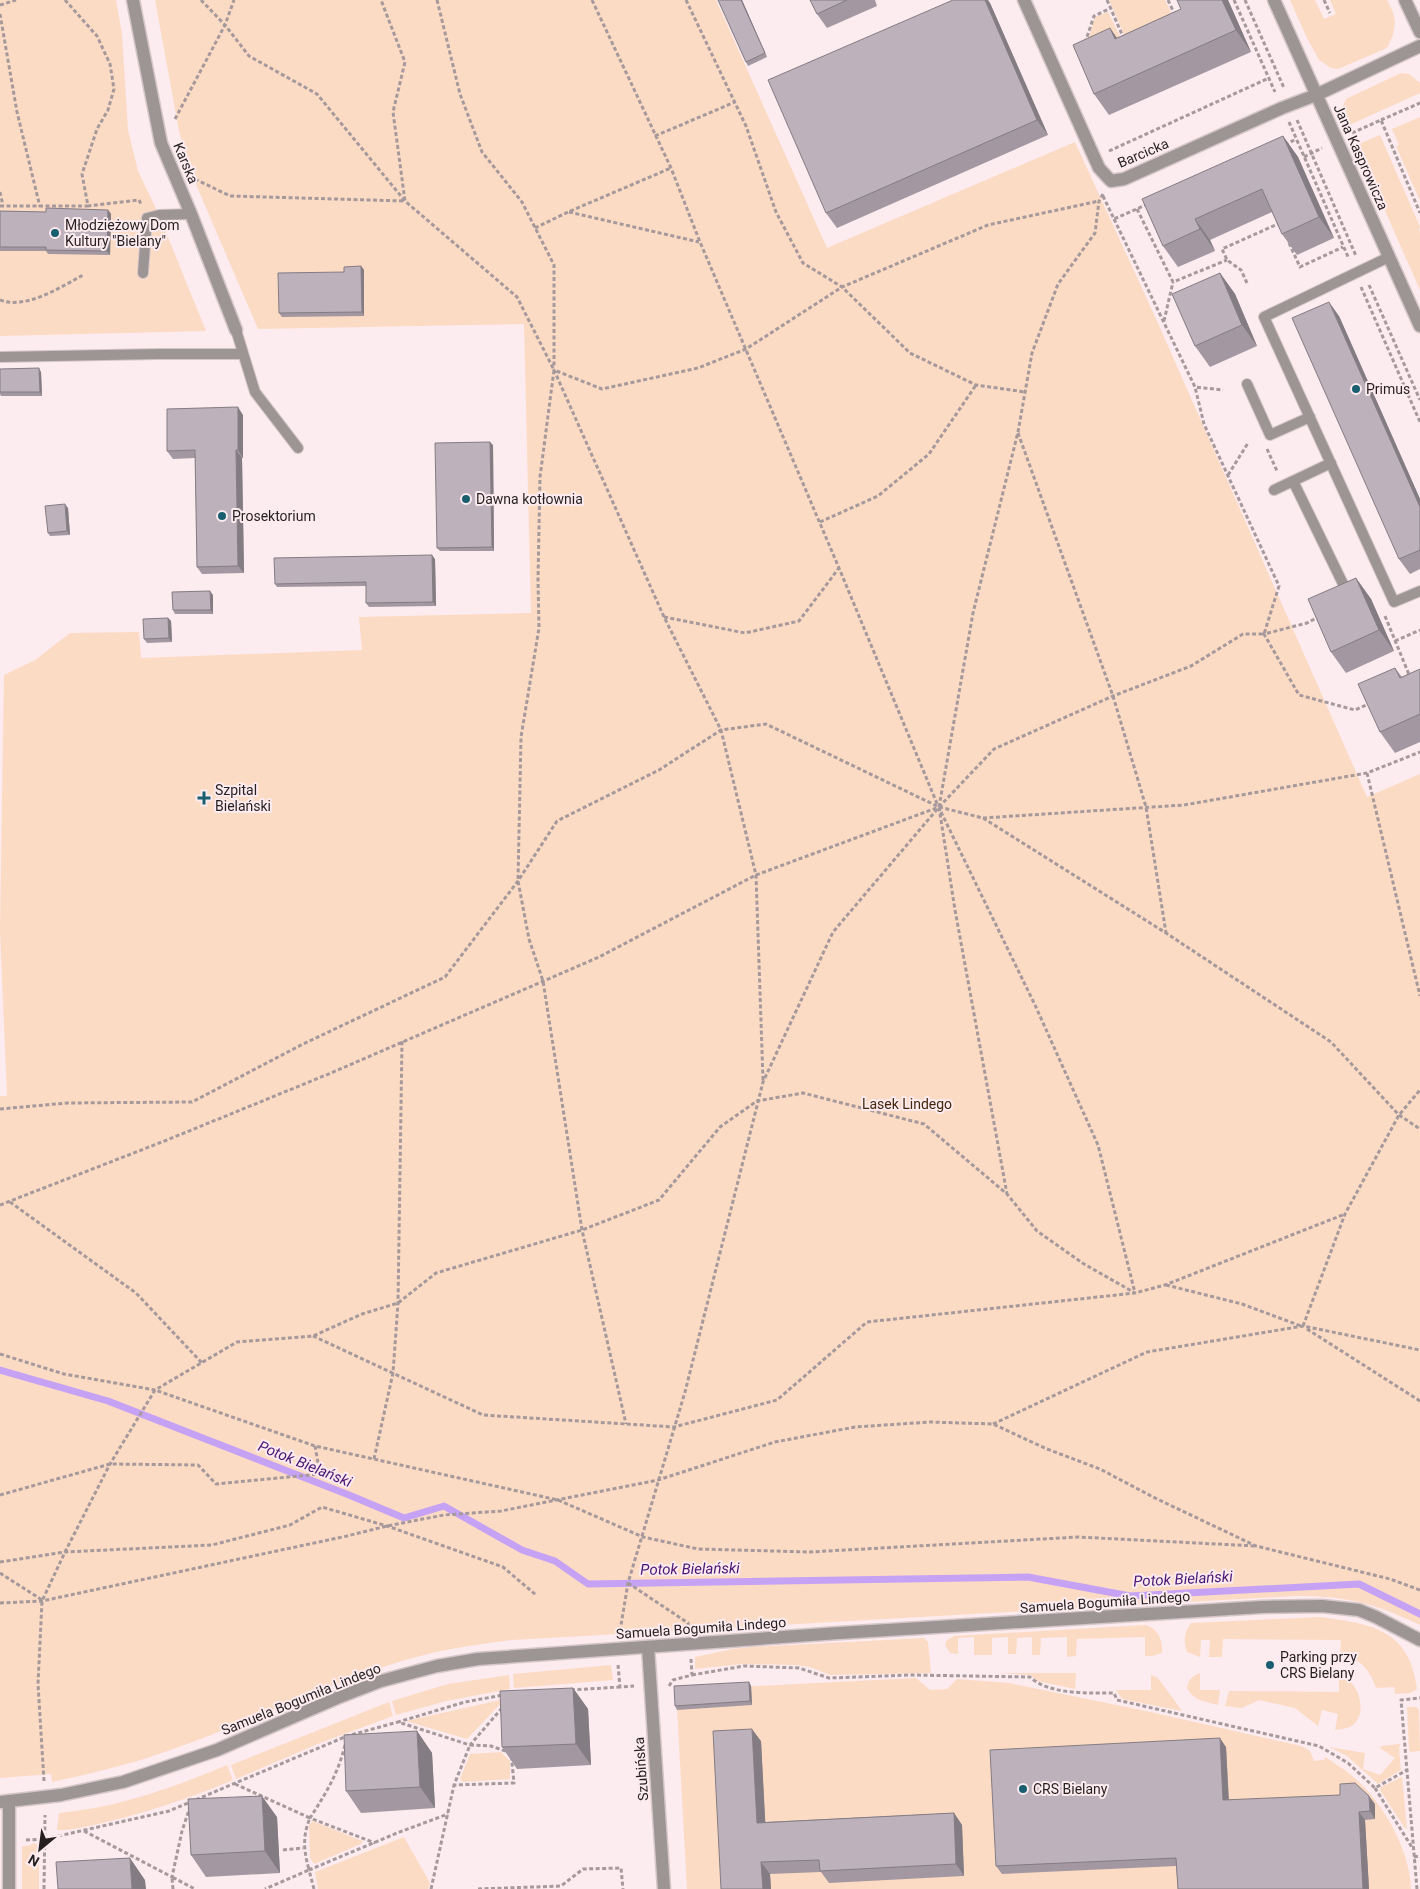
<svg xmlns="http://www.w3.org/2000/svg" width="1420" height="1889" font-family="Roboto,sans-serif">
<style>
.green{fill:#fcdbc4}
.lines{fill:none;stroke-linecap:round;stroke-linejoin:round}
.stream{stroke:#c6a2f5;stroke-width:7}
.service-casing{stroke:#d5c6ca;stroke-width:12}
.minor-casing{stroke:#d5c6ca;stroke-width:15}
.tertiary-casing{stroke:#d5c6ca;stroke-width:15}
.path{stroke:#a6999c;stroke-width:3;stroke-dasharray:4 2.5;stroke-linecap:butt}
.service{stroke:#9d9594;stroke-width:10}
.minor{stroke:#9d9594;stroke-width:12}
.tertiary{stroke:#9d9594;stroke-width:12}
.wall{fill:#a398a1}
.shaded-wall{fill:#847c83}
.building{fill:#bdb1bb;stroke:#847c83}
.poi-dot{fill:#195f70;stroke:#fcebef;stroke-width:2}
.labels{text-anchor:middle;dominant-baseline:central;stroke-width:4;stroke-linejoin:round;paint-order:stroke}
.street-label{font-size:14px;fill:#251f20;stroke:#fcebef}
.poi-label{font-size:14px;fill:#251f20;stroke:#fcebef;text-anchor:start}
.park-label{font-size:14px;fill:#45260b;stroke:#fcebef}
.water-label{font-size:15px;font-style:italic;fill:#4a1575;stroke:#fcebef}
</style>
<rect width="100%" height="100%" fill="#fcebef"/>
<path class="green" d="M 0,0 L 116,0 L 122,34 L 128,130 L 138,171 L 159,215 L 206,331 L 0,336 Z
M 155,0 L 716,0 L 827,248 L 1075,142 L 1157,321 L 1367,797 L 1420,774 L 1420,1625 C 1374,1603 1347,1596 1295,1596 L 512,1640 C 469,1645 427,1652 386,1666 C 309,1692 236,1728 159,1754 C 124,1766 88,1774 52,1782 L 51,1774 L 0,1778 L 0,1096 L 7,1096 L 0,930 L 4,675 L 35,660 L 70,633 L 139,632 L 141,658 L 362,650 L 359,617 L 531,613 L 524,324 L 258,329 L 192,175 L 179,131 Z
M 1109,0 L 1165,0 L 1173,16 L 1127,36 L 1124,34 Z
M 1290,0 L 1315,0 L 1324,19 L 1336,14 L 1330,0 L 1387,0 L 1393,12 L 1395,22 L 1393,35 L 1387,48 L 1338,69 L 1331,68 L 1319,60 L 1307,38 Z
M 1108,12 L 1121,38 L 1084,53 L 1095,17 Z
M 1401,73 L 1409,74 L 1420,83 L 1420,93 L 1347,126 L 1342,108 L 1346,99 Z
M 1420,117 L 1420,201 L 1396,146 L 1399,145 L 1392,129 Z
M 1380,135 L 1420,227 L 1419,230 L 1420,233 L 1420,290 L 1356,145 Z
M 1320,1617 C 1371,1624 1410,1629 1417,1689 L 1410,1693 L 1395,1694 L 1394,1687 L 1376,1688 C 1371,1672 1359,1655 1340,1657 L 1341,1640 L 1223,1639 L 1222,1657 L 1209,1657 L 1210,1640 L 1201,1640 L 1200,1657 L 1187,1652 C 1183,1641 1184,1633 1191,1623 Z
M 1145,1625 C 1158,1628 1163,1640 1162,1653 L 1152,1656 L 1145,1656 L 1145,1637 L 1077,1639 L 1076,1656 L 1067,1657 L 1067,1637 L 1041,1638 L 1040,1655 L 1032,1655 L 1032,1637 L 1017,1638 L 1016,1654 L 1008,1654 L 1008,1637 L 992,1638 L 992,1655 L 974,1655 L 974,1637 L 958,1638 L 958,1654 L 950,1653 L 945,1645 L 947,1640 L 954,1636 Z
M 924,1638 L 928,1642 L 931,1673 L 830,1675 L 810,1667 L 796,1665 L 742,1664 L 695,1669 L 695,1657 L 733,1649 L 751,1647 Z
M 611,1665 L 613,1680 L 514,1688 L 513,1674 Z
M 995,1673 L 1076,1673 L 1075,1689 L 1037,1681 L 1031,1675 Z
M 1200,1673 L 1200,1690 L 1220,1690 L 1218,1705 C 1204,1701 1194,1701 1187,1688 C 1189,1679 1192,1676 1200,1673 Z
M 509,1675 L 510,1689 L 446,1701 L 396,1715 L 392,1701 L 448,1684 Z
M 1151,1675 L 1158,1678 L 1182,1711 L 1122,1699 L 1116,1690 L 1151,1690 Z
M 1339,1675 C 1358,1679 1368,1711 1354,1724 C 1349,1729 1341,1729 1335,1730 L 1338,1714 L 1322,1710 L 1318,1726 L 1295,1708 L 1259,1700 L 1242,1708 L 1225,1706 L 1229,1691 L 1339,1692 Z
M 916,1678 L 930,1690 L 947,1689 L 957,1679 L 1009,1683 L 1146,1711 L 1301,1746 L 1310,1751 L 1314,1761 L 1324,1760 L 1325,1757 C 1334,1763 1343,1768 1351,1775 C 1382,1800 1410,1849 1411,1889 L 687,1889 L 676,1690 Z
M 505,1699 L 467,1739 L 406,1721 Z
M 389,1702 L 393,1716 L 320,1743 L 236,1779 L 231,1765 Z
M 1407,1707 L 1416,1707 L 1419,1710 L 1420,1751 L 1411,1752 L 1409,1750 Z
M 1400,1744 L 1399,1749 L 1401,1770 L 1378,1784 L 1347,1756 L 1329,1747 L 1365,1753 L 1363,1769 L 1380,1775 L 1395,1758 L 1380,1748 L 1381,1746 Z
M 501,1752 L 510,1761 L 510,1779 L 463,1782 L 460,1779 L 470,1754 Z
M 227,1765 L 233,1780 C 188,1799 142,1814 94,1825 C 83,1827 69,1831 57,1830 L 59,1813 C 75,1811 92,1809 109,1805 C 149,1796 189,1781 227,1765 Z
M 1402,1777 L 1407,1829 L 1404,1827 L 1380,1790 L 1381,1787 Z
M 313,1821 L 362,1841 L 363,1843 L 314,1864 L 310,1858 L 309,1825 Z
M 404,1837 L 430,1883 L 428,1889 L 318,1889 L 315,1872 Z
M 34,1843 L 39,1845 L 39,1889 L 22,1889 L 22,1846 L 28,1846 Z"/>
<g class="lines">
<path class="stream" d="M 0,1370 L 108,1401 L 349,1495 L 404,1518 L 444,1506 L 522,1550 L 555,1561 L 588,1584 L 1028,1577 L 1130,1596 L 1359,1584 L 1420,1614"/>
<g class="service-casing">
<path id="service" d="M 1389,257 L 1264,317 L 1394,602 L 1420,591
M 143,273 L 147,218 L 159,215 L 191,214
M 236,330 L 255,392 L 298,448
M 0,357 L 158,354 L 243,354
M 1247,384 L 1270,435 L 1310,417
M 1293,481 L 1346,590
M 1274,490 L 1331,463"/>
</g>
<g class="minor-casing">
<path id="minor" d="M 133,0 L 161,143 L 191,214 L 236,330
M 1024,0 L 1099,168 L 1111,181 L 1124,179 L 1282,108 L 1316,95
M 648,1647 L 664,1889
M 9,1889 L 9,1801"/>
</g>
<g class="tertiary-casing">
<path id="tertiary" d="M 1274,0 L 1420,326
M 1405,0 L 1420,32
M 1316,95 L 1420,46
M 0,1802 L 61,1795 L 123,1782 L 217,1750 L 337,1698 L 381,1681 L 437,1666 L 478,1659 L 839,1633 L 1262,1607 L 1322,1606 L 1359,1610 L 1376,1617 L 1420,1640"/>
</g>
<path class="path" d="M 65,0 L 97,36 L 110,64 L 114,89 L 108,110 L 97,129 L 82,174 L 88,206 L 139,200 L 141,204
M 201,0 L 225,25 L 249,56 L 317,94 L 405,201 L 517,297 L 554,370 L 540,477 L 538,579 L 539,628 L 521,737 L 518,881 L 529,939 L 543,981 L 582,1230 L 626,1424
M 437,0 L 460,94 L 482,152 L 522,202 L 554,265 L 554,368
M 592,0 L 671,168 L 700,242 L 839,568 L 938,806
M 686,0 L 746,126 L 776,212 L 803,263 L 842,287 L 910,353 L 976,385 L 1025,392
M 1107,0 L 1124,39
M 1168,0 L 1175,15
M 1234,0 L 1275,92
M 1245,0 L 1284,88
M 1324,0 L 1330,13
M 0,5 L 16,0
M 0,14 L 17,112 L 40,207
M 1085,43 L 1094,16 L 1111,8
M 175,119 L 225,25 L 234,0
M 1297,120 L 1356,256
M 1381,120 L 1420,103
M 1289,122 L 1349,259
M 1352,133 L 1381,120 L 1420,213
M 655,136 L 735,102
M 1285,145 L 1296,139
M 1109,151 L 1269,78
M 1304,157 L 1322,148
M 195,179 L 230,196 L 405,201 L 393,112 L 405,62 L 381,0
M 0,192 L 3,206
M 1103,196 L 1114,219 L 1148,204
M 0,206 L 88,206
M 1137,209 L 1173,282 L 1227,260
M 569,212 L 699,242
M 1114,219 L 1195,387 L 1223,390
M 535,228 L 568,212 L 671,168
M 1289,243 L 1300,267 L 1343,247
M 1247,283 L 1241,270 L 1227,260 L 1222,249 L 1280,223
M 1369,285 L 1420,400
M 1361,287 L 1420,422
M 0,300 C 25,310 61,287 83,275
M 1164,321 L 1173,282
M 1018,433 L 1113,696 L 1146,807 L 1166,933
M 1267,449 L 1277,471
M 1228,475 L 1248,443
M 820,522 L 878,496 L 929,454 L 976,385
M 1320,616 L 1307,623 L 1264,634 L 1299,695 L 1355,710 L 1371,703
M 1385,616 L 1410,677
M 664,617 L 745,633 L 799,621 L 839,568
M 1395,641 L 1420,630
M 1367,773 L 1420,996
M 939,807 L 983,818 L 1166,933 L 1331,1042 L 1399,1115 L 1420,1129
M 941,812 L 1035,1005 L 1098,1145 L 1135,1293
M 983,818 L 1184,805 L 1367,773 L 1420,752
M 763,1080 L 756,875 L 721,730 L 664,617 L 554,370 L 602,389 L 698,368 L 746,349 L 842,287 L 988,225 L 1099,201
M 0,1109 L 67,1103 L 192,1102 L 303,1044 L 445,977 L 518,881 L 557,821 L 659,770 L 721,730 L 766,724 L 939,807 L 955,910 L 1007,1194
M 10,1202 L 136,1293 L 202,1363
M 0,1205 L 167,1140 L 331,1073 L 599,957 L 756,875 L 939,807 L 973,613 L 1018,432 L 1032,353 L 1058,284 L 1095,233 L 1099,201 L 1103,194
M 1166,1285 L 1242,1304 L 1301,1326
M 1303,1326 L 1345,1214 L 1399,1115 L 1420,1090
M 1307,1329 L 1420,1401
M 313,1336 L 483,1415 L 674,1427 L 777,1400 L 867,1322 L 1135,1293 L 1165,1285 L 1345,1214
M 0,1354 L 64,1374 L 155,1390 L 237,1342 L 313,1336 L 362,1314 L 398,1303 L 436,1273 L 582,1230 L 659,1200 L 720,1127 L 757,1101 L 803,1093 L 924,1124 L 1007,1194 L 1037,1231 L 1084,1264 L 1135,1293
M 993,1424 L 1147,1352 L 1303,1326 L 1420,1350
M 374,1459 L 393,1373 L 398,1303 L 402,1041
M 0,1495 L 110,1464 L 198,1465 L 216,1484 L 320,1474 L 315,1446
M 0,1562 L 65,1552 L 212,1545 L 290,1525 L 322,1507 L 387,1526 L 503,1567 L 536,1595
M 0,1573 L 42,1600
M 628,1583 L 688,1623 L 688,1628
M 0,1603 L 42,1601 L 347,1536 L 387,1526 L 444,1515 L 501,1511 L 658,1480 L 775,1442 L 855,1427 L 930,1422 L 993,1424 L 1047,1449 L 1100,1469 L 1153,1497 L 1256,1546 L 1390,1579 L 1420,1590
M 620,1631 L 628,1583 L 685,1392 L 763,1082 L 833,932 L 939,807 L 994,749 L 1113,696 L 1191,666 L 1243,634 L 1264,634 L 1279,586 L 1204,424 L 1195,387
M 618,1665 L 620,1687 L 634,1686
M 692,1675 L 744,1666 L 799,1668 L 829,1678 L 910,1675 L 1030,1677 C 1049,1695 1089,1693 1114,1693 L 1117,1700 L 1319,1746 L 1348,1763 L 1375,1788 L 1407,1770
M 669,1686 L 673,1680 L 692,1675 L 691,1659
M 571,1690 L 620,1687
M 502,1708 L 470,1745 L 398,1722 L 465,1702 L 503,1695
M 345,1745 C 338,1774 326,1793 310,1818 L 375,1843
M 470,1745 L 491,1746 L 511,1753 L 514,1783 L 454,1785 Z
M 44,1781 L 38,1684 L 42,1601 L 65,1552 L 110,1464 L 155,1390 L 315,1446 L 558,1500 L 643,1537 L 698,1549 L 810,1552 L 1078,1537 L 1256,1546
M 235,1784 L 310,1818 C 302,1837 304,1851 309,1870 L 265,1889
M 1375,1788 L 1413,1849
M 84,1831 L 172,1877 L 182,1831 L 190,1807
M 26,1840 L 45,1839 L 169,1811 L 347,1736 L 398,1722
M 283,1850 L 303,1848
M 1414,1857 L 1420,1856
M 44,1889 L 45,1815
M 173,1889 L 172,1877 L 195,1889
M 314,1889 L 309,1870 L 397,1833 L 448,1814
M 431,1889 L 454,1785
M 478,1889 L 561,1886 L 583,1869 L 621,1868 L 623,1889
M 1417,1889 L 1401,1700 L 1420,1698"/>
<use href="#service" class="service"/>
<use href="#minor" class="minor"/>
<use href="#tertiary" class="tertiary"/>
</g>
<path class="wall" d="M 718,0 L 742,0 L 767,57 L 748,66 L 746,62 Z
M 810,0 L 875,0 L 877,6 L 827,28 L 817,14 Z
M 1177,0 L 1228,0 L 1251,52 L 1109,115 L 1094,94 L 1110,28 L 1117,38 L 1181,9 Z
M 990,3 L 1048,135 L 837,228 L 826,213 Z
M 1283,136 L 1298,157 L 1334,238 L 1297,255 L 1282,234 L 1272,212 L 1210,240 L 1215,251 L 1178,267 L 1163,246 Z
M 108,210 L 111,214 L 110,255 L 48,254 L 46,251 L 0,251 L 0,211 L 46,212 Z
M 361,266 L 364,270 L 364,316 L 282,317 L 279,313 Z
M 1220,273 L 1235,294 L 1257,346 L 1210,367 L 1195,346 Z
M 1339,316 L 1420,499 L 1420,569 L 1410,574 L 1399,559 Z
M 0,369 L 41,372 L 42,396 L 1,396 L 0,394 Z
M 243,415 L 243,458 L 242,458 L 244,573 L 202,574 L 197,567 L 195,458 L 173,459 L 167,451 Z
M 493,445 L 494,551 L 440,551 L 437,548 Z
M 68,508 L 70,535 L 50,536 L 48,533 Z
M 435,559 L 436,606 L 369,607 L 366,603 L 366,586 L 277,587 L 275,584 Z
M 1356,578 L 1371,599 L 1394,651 L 1346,673 L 1331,652 Z
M 213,595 L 213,614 L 175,614 L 173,610 Z
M 168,618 L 171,621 L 172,642 L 147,643 L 144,639 Z
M 1395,668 L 1402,677 L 1420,669 L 1420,742 L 1395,753 L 1380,732 Z
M 749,1682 L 751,1686 L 752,1705 L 677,1710 L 675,1706 Z
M 573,1688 L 588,1709 L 591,1765 L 517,1769 L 502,1747 Z
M 417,1731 L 432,1753 L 435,1808 L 361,1813 L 346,1791 Z
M 761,1741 L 765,1822 L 954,1813 L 962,1825 L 964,1876 L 829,1883 L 821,1872 L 770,1874 L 771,1889 L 721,1889 Z
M 1226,1747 L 1229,1800 L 1375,1804 L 1375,1819 L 1365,1820 L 1369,1889 L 1178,1889 L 1176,1866 L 1002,1874 L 996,1866 Z
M 277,1817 L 280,1873 L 206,1877 L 191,1855 Z"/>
<path class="shaded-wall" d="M 741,0 L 742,0 L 767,57 L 765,53 Z
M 985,0 L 988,0 L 990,3 L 1048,135 L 1037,120 Z
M 1222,0 L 1228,0 L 1251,52 L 1236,30 Z
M 1110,28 L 1125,50 L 1115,39 Z
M 1283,136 L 1298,157 L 1334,238 L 1319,217 Z
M 108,210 L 111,214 L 110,255 L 107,251 Z
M 1195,219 L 1210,240 L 1215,251 L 1200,229 Z
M 361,266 L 364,270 L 364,316 L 362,312 Z
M 1220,273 L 1235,294 L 1257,346 L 1242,325 Z
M 1329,302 L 1339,316 L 1420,499 L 1420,507 Z
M 39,368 L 41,372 L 42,396 L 40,392 Z
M 238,407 L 243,415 L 243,458 L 238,450 Z
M 490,442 L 493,445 L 494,551 L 492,547 Z
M 236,450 L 242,458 L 244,573 L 238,566 Z
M 65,504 L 68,508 L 70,535 L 67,531 Z
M 432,555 L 435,559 L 436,606 L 433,602 Z
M 1356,578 L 1371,599 L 1394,651 L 1379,630 Z
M 210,591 L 213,595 L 213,614 L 211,610 Z
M 168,618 L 171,621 L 172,642 L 169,638 Z
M 749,1682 L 751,1686 L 752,1705 L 750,1701 Z
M 573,1688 L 588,1709 L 591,1765 L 576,1744 Z
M 752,1729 L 761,1741 L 766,1835 L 757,1823 Z
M 417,1731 L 432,1753 L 435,1808 L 420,1787 Z
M 1220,1738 L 1226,1747 L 1229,1808 L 1223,1800 Z
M 262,1796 L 277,1817 L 280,1873 L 265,1851 Z
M 1369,1796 L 1375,1804 L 1375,1819 L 1370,1811 Z
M 1359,1812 L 1365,1820 L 1369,1889 L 1363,1889 Z
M 954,1813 L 962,1825 L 964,1876 L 956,1864 Z
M 130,1858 L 145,1880 L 146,1889 L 132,1889 Z
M 761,1862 L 770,1874 L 771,1889 L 763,1889 Z"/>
<path class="building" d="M 718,0 L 741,0 L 765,53 L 746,62 Z
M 810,0 L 847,0 L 817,14 Z
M 953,0 L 985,0 L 1037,120 L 826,213 L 768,80 Z
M 1177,0 L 1222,0 L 1236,30 L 1094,94 L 1073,45 L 1110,28 L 1115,39 L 1181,9 Z
M 1283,136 L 1319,217 L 1282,234 L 1262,189 L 1195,219 L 1200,229 L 1163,246 L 1142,199 Z
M 46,208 L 108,210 L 107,251 L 46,250 L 46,247 L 0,247 L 0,211 L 46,212 Z
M 361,266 L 362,312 L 279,313 L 278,273 L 344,272 L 344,267 Z
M 1220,273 L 1242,325 L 1195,346 L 1172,294 Z
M 1329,302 L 1420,507 L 1420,550 L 1399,559 L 1292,318 Z
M 39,368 L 40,392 L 0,392 L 0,369 Z
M 238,407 L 238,450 L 236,450 L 238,566 L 197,567 L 195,450 L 167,451 L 167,409 Z
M 490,442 L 492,547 L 437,548 L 435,443 Z
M 65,504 L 67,531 L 48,533 L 45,506 Z
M 432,555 L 433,602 L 366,603 L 366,582 L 275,584 L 274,558 Z
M 1356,578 L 1379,630 L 1331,652 L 1308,599 Z
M 210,591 L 211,610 L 173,610 L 172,592 Z
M 168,618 L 169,638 L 144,639 L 143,619 Z
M 1395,668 L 1400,678 L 1420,669 L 1420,714 L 1380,732 L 1358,684 Z
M 749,1682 L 750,1701 L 675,1706 L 674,1686 Z
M 573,1688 L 576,1744 L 502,1747 L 500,1691 Z
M 752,1729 L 757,1823 L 954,1813 L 956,1864 L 820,1871 L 819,1860 L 761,1862 L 763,1889 L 721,1889 L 713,1731 Z
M 417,1731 L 420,1787 L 346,1791 L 344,1735 Z
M 1220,1738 L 1223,1800 L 1340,1795 L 1340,1784 L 1355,1783 L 1369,1796 L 1370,1811 L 1359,1812 L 1363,1889 L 1178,1889 L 1176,1858 L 996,1866 L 990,1750 Z
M 262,1796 L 265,1851 L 191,1855 L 188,1799 Z
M 130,1858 L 132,1889 L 58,1889 L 56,1862 Z"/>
<g class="poi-dot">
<circle cx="55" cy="233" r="5"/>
<circle cx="1356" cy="389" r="5"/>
<circle cx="466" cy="499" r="5"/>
<circle cx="222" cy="516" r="5"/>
<path d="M201.5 790.5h5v5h5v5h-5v5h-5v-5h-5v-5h5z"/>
<circle cx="1270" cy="1665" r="5"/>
<circle cx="1023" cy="1789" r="5"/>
</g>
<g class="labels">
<g class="street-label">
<text transform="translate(1143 153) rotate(-23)">Barcicka</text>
<text transform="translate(1361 157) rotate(66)">Jana Kasprowicza</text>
<text transform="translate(186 163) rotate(67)">Karska</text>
<text transform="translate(1105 1602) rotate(-4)">Samuela Bogumiła Lindego</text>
<text transform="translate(701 1628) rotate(-4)">Samuela Bogumiła Lindego</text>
<text transform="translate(301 1699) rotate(-22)">Samuela Bogumiła Lindego</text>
<text transform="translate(641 1769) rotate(-94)">Szubińska</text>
</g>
<g class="poi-label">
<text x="65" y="225">Młodzieżowy Dom<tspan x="65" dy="16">Kultury "Bielany"</tspan></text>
<text x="1366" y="389">Primus</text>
<text x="476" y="499">Dawna kotłownia</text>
<text x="232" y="516">Prosektorium</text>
<text x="215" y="790">Szpital<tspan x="215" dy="16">Bielański</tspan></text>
<text x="1280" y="1657">Parking przy<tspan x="1280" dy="16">CRS Bielany</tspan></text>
<text x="1033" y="1789">CRS Bielany</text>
</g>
<g class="park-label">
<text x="907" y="1104">Lasek Lindego</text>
</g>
<g class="water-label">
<text transform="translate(305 1464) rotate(22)">Potok Bielański</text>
<text transform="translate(690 1569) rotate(-1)">Potok Bielański</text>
<text transform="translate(1183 1579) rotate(-3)">Potok Bielański</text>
</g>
</g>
<g transform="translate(40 1849) rotate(209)" stroke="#fcebef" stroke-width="4" paint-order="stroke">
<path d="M0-4L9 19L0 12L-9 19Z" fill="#251f20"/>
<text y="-8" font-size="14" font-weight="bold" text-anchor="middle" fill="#251f20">N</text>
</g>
</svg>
